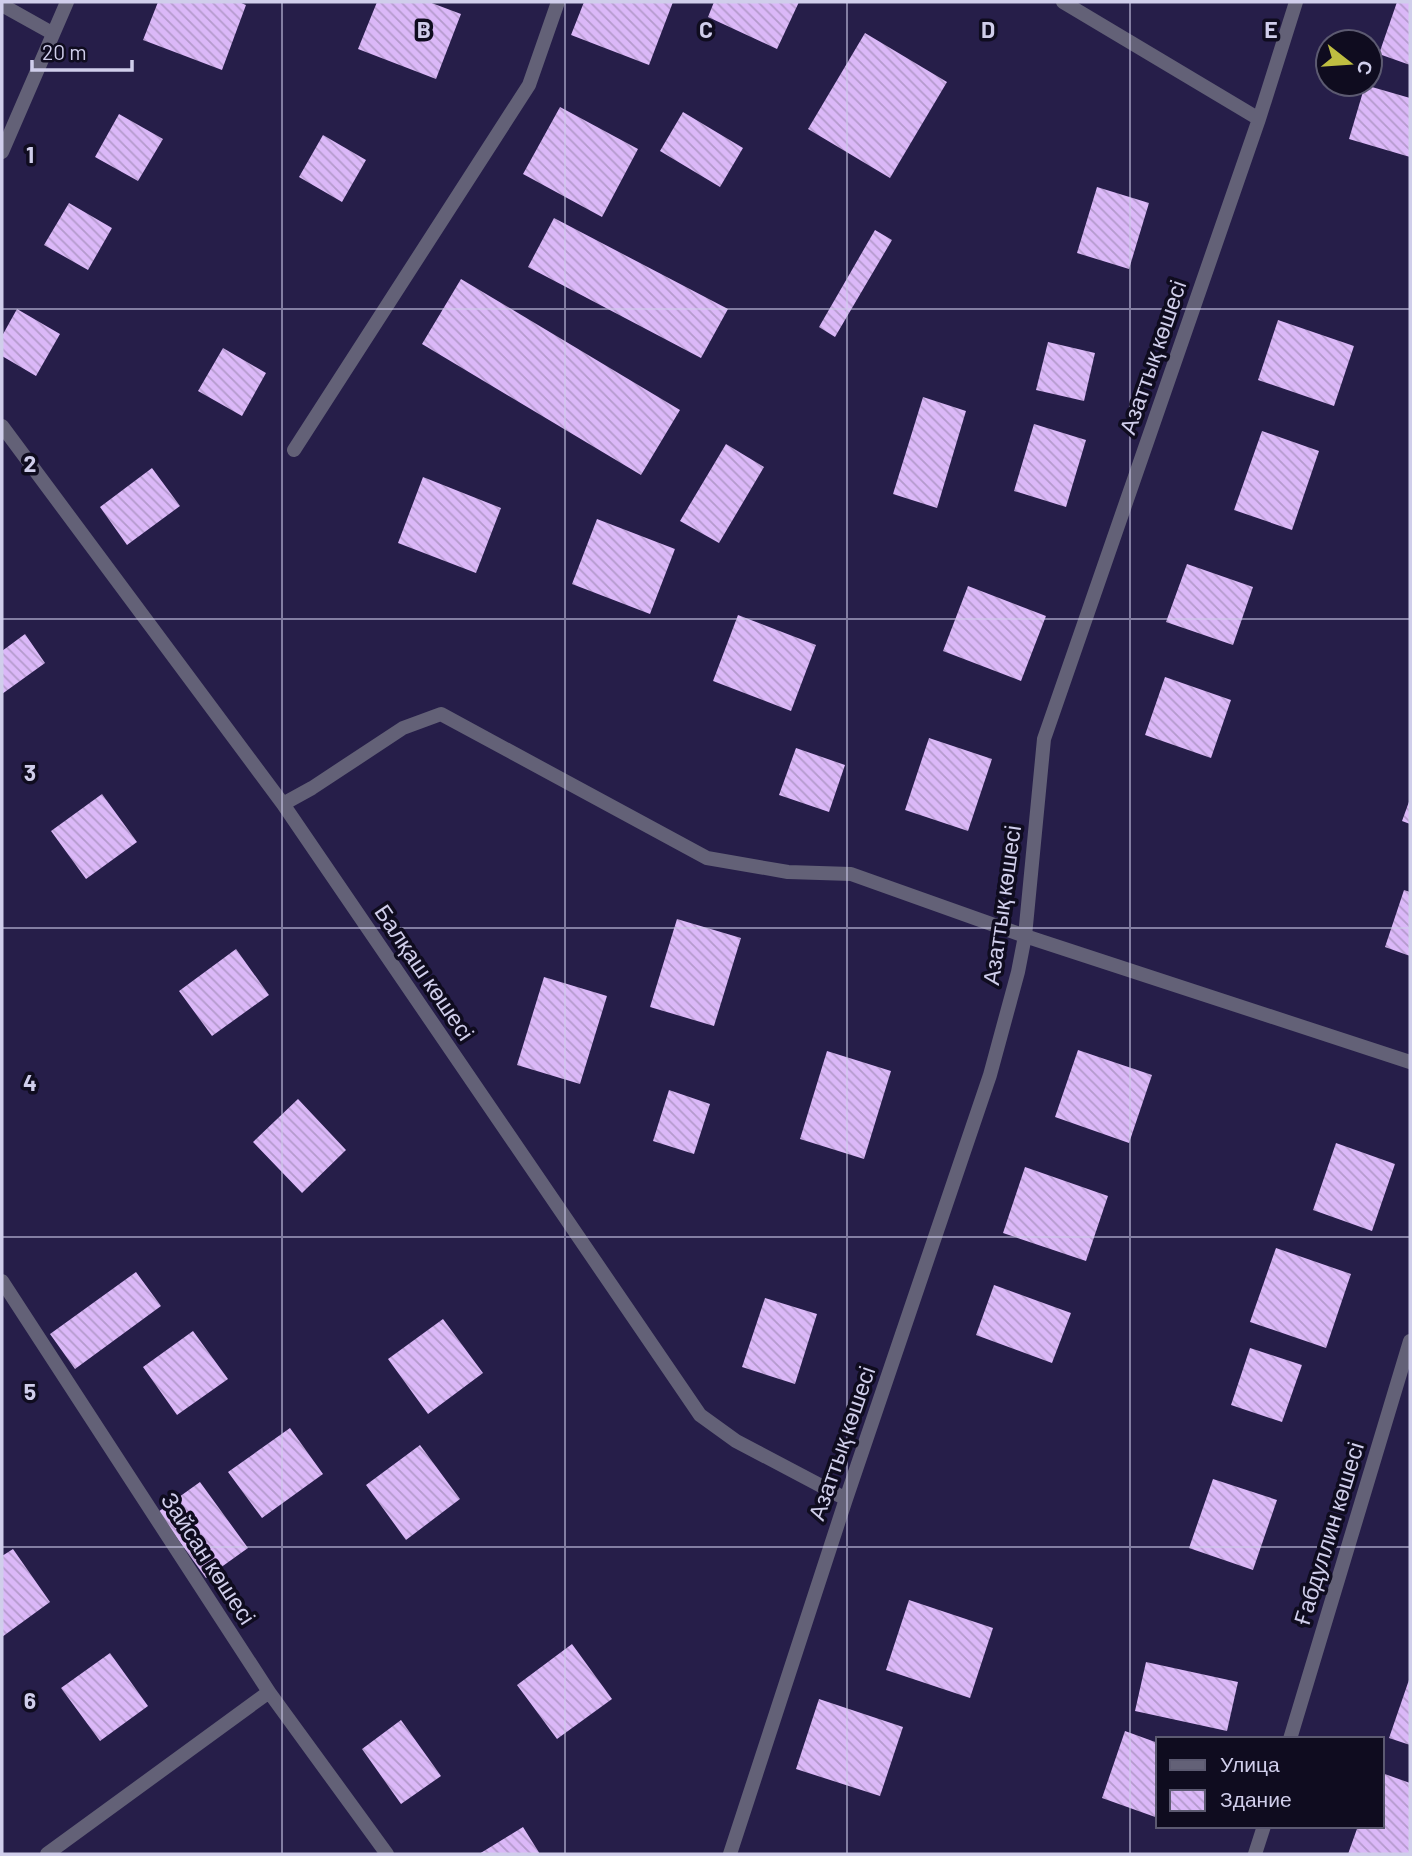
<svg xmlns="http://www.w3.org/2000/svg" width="1412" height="1856" font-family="Barlow,sans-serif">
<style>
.building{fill:url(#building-back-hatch)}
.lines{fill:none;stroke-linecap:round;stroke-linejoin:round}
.lane{stroke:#636177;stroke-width:14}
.street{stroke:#636177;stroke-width:14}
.grid{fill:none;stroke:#d0ceeb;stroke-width:2;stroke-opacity:0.55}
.labels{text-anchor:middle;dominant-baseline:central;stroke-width:7;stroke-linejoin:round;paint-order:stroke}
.street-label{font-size:23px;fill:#d0ceeb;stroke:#0f0c1f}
.grid-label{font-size:23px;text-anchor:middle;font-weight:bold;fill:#d0ceeb;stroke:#0f0c1f;stroke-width:7;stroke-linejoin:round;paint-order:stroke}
</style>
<defs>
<pattern id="building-back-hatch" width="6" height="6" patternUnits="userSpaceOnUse" patternTransform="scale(1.75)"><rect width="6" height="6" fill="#dbb8f8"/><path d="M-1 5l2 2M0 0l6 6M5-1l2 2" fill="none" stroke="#b49acc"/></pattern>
</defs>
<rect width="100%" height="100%" fill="#261e49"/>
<path class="building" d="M 158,2 L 239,2 L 246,5 L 222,70 L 143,40 Z
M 377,2 L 429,2 L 461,14 L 436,79 L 358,49 Z
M 584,2 L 673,2 L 649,65 L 571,35 Z
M 714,2 L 799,2 L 777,49 L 708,17 Z
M 1397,2 L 1410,2 L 1410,65 L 1379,54 Z
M 865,33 L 947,82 L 890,178 L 808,129 Z
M 1365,85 L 1410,98 L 1410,157 L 1349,139 Z
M 560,107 L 638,149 L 602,217 L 523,174 Z
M 683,112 L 743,148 L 720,187 L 660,151 Z
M 119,114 L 163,139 L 138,181 L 95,157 Z
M 323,135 L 366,160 L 342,202 L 299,177 Z
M 1097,187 L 1149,203 L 1129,269 L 1077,253 Z
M 69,203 L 112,228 L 88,270 L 44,245 Z
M 554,218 L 728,309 L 701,358 L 528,267 Z
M 875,230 L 892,240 L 835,337 L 819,327 Z
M 461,279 L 680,410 L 641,475 L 422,344 Z
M 17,309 L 60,334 L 36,376 L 2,356 L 2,336 Z
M 1278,320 L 1354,346 L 1334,406 L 1258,380 Z
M 1048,342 L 1095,353 L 1084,401 L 1036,390 Z
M 223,348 L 266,373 L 242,416 L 198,391 Z
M 923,397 L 966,411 L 937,508 L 893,494 Z
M 1034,424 L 1086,440 L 1066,507 L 1014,491 Z
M 1262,431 L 1319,451 L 1292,530 L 1234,510 Z
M 726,444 L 764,467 L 719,543 L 680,521 Z
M 152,468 L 180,506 L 127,545 L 100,507 Z
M 423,477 L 501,508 L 476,573 L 398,543 Z
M 597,519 L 675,549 L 650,614 L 572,584 Z
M 1187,564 L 1253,587 L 1233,645 L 1166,622 Z
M 968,586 L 1046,616 L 1021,681 L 943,651 Z
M 738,615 L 816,645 L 791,711 L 713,681 Z
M 25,634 L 45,663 L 2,694 L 2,651 Z
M 1165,677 L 1231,700 L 1211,758 L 1145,735 Z
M 929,738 L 992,759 L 968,831 L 905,810 Z
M 796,748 L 845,765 L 829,812 L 779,795 Z
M 102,794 L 137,842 L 86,879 L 51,831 Z
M 1410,799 L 1410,824 L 1402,821 Z
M 1404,890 L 1410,892 L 1410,956 L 1385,947 Z
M 677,919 L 741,938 L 714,1026 L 650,1007 Z
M 236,949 L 269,995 L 212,1036 L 179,991 Z
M 544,977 L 607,996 L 580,1084 L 517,1065 Z
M 1078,1050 L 1152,1075 L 1129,1143 L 1055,1117 Z
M 827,1051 L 891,1071 L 864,1159 L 800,1139 Z
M 669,1090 L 710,1104 L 694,1154 L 653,1141 Z
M 298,1099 L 346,1150 L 302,1193 L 253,1142 Z
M 1336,1143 L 1395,1164 L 1372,1231 L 1313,1210 Z
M 1025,1167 L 1108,1196 L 1086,1261 L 1003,1233 Z
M 1276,1248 L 1351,1274 L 1326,1348 L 1250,1322 Z
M 136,1272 L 161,1306 L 75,1369 L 50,1334 Z
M 994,1285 L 1071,1313 L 1052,1363 L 976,1335 Z
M 765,1298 L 817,1314 L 795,1384 L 742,1367 Z
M 443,1319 L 483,1373 L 428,1414 L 388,1359 Z
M 193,1331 L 228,1379 L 177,1415 L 143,1367 Z
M 1250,1348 L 1302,1365 L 1282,1422 L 1231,1405 Z
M 290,1428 L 323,1474 L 262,1518 L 228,1472 Z
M 420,1445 L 460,1499 L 406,1540 L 366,1485 Z
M 1213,1479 L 1277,1500 L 1253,1570 L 1189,1548 Z
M 200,1482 L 248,1548 L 206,1578 L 158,1512 Z
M 13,1549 L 50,1602 L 2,1637 L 2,1556 Z
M 909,1600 L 993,1628 L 970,1698 L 886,1670 Z
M 572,1644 L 612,1699 L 557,1739 L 517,1685 Z
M 110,1653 L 148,1706 L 100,1741 L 61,1688 Z
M 1146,1662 L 1238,1682 L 1227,1731 L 1135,1711 Z
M 1410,1677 L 1410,1745 L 1389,1738 Z
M 819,1699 L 903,1727 L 880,1796 L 796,1769 Z
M 401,1720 L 441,1776 L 401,1804 L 362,1749 Z
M 1125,1731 L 1158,1743 L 1158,1818 L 1102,1798 Z
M 1382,1773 L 1410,1783 L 1410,1854 L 1348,1854 L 1358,1826 L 1382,1826 Z
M 523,1827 L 540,1854 L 479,1854 Z"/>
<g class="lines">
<path class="lane" d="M 2,5 L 52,33
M 294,450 L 529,85 L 558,2
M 1025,936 L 1410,1062"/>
<path class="street" d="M 1063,2 L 1259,119
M 2,152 L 67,2
M 2,426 L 283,804 L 700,1415 L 736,1441 L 846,1499
M 283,804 L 312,788 L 403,728 L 441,714 L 707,858 L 788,872 L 851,874 L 1025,936
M 2,1281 L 269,1692 L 387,1854
M 1290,1739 L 1410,1341
M 47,1854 L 269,1692
M 730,1854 L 846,1499 L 990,1075 L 1018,972 L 1025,936 L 1044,739 L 1259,119 L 1296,2
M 1255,1854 L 1264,1826"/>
</g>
<path class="grid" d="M 282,2 L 282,1854M 565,2 L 565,1854M 847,2 L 847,1854M 1130,2 L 1130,1854M 2,309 L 1410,309M 2,619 L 1410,619M 2,928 L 1410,928M 2,1237 L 1410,1237M 2,1547 L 1410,1547"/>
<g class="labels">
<g class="street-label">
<text transform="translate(1152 357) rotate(-71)">Азаттық көшесі</text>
<text transform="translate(1001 905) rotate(-82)">Азаттық көшесі</text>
<text transform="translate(425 972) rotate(56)">Балқаш көшесі</text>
<text transform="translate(841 1443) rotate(-71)">Азаттық көшесі</text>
<text transform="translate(1328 1533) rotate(-73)">Ғабдуллин көшесі</text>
<text transform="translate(209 1558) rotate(57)">Зайсан көшесі</text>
</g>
</g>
<g class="grid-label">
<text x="424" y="38">B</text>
<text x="706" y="38">C</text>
<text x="988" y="38">D</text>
<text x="1271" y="38">E</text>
<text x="30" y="163">1</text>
<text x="30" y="472">2</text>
<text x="30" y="781">3</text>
<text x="30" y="1091">4</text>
<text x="30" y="1400">5</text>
<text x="30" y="1709">6</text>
</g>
<rect width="1412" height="1856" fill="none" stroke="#d0ceeb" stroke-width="7"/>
<rect x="1156" y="1737" width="228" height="91" fill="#0f0c1f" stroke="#5c5a71" stroke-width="2"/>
<rect x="1170" y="1760" width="35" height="10" fill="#636177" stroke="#5c5a71" stroke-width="2"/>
<text x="1220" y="1772" font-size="21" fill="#d0ceeb">Улица</text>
<rect x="1170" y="1790" width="35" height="21" fill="url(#building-back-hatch)" stroke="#5c5a71" stroke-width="2"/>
<text x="1220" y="1807" font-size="21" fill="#d0ceeb">Здание</text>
<g transform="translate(1349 63) rotate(107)"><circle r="33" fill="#0f0c1f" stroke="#5c5a71" stroke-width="2"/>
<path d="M0-5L12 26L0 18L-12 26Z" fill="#bfbe41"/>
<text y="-10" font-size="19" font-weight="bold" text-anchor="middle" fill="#d0ceeb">С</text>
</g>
<path d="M32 60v10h100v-10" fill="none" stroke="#d0ceeb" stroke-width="3.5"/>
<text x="42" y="60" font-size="21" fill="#d0ceeb" stroke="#0f0c1f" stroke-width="5" paint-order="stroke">20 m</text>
</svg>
